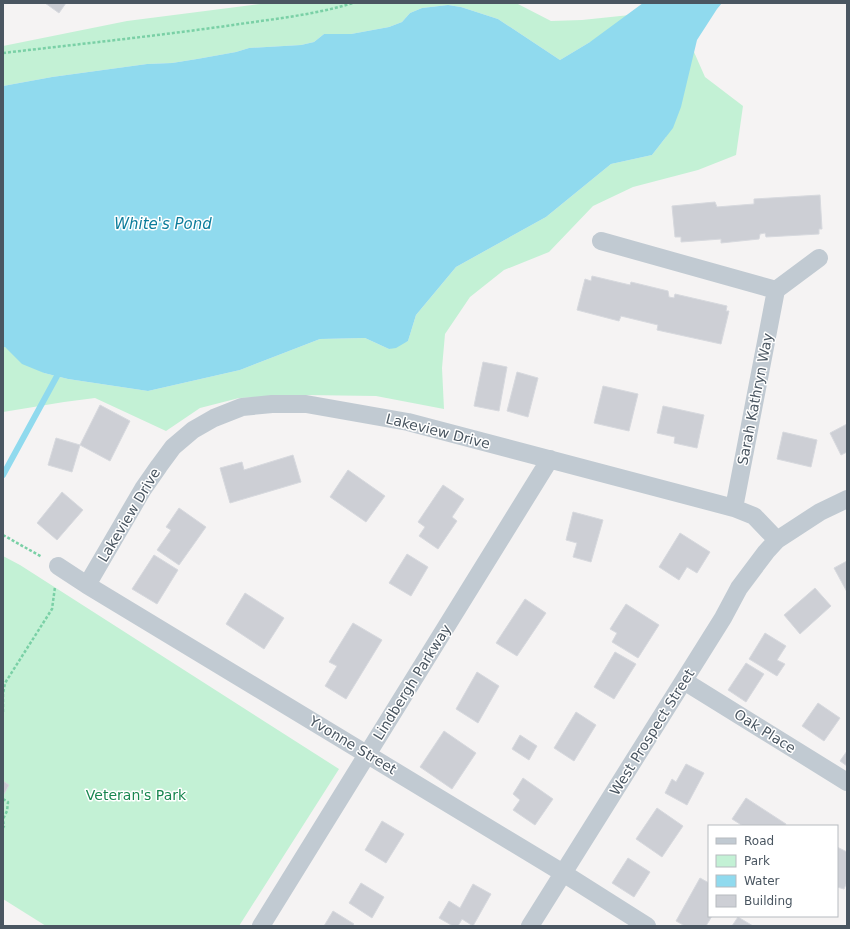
<svg xmlns="http://www.w3.org/2000/svg" width="850" height="929" font-family="'DejaVu Sans',sans-serif">
<style>
.green{fill:#c3f1d5}
.water{fill:#90daee}
.lines{fill:none;stroke-linecap:round;stroke-linejoin:round}
.stream{stroke:#90daee;stroke-width:6}
.building{fill:#cdcfd5;stroke:#d7d9de}
.path{stroke:#7ad0a6;stroke-width:2.5;stroke-dasharray:3 2;stroke-linecap:butt}
.street{stroke:#c1cad2;stroke-width:18}
.labels{text-anchor:middle;dominant-baseline:central;stroke-width:3;stroke-linejoin:round;paint-order:stroke}
.street-label{font-size:14px;fill:#4a5661;stroke:#fff}
.park-label{font-size:14px;fill:#17864f;stroke:#fff}
.water-label{font-size:15px;font-style:italic;fill:#0c7c9b;stroke:#fff}
</style>
<rect width="100%" height="100%" fill="#f5f3f3"/>
<path class="green" d="M 268,3 L 516,3 L 551,21 L 582,20 L 630,15 L 694,52 L 705,77 L 743,106 L 736,155 L 698,170 L 633,187 L 593,206 L 549,252 L 504,270 L 470,297 L 445,334 L 442,368 L 444,409 L 376,396 L 305,395 L 239,398 L 200,408 L 166,431 L 95,398 L 64,402 L 3,412 L 3,347 L 5,347 L 44,373 L 68,379 L 148,391 L 240,370 L 320,339 L 365,338 L 389,349 L 408,341 L 416,315 L 456,267 L 546,217 L 611,164 L 652,155 L 666,137 L 590,42 L 560,60 L 498,19 L 461,7 L 448,5 L 422,8 L 410,13 L 402,22 L 389,27 L 351,34 L 324,34 L 314,42 L 301,45 L 249,48 L 236,52 L 197,59 L 172,63 L 147,64 L 52,77 L 3,86 L 3,46 L 127,21 Z
M 3,556 L 20,565 L 339,769 L 239,926 L 46,926 L 3,899 Z"/>
<path class="water" d="M 643,3 L 722,3 L 717,9 L 697,40 L 681,107 L 673,128 L 652,155 L 611,164 L 546,217 L 456,267 L 416,315 L 408,341 L 396,348 L 389,349 L 365,338 L 320,339 L 240,370 L 148,391 L 68,379 L 44,373 L 22,364 L 5,347 L 3,347 L 3,86 L 52,77 L 147,64 L 172,63 L 197,59 L 236,52 L 249,48 L 301,45 L 314,42 L 324,34 L 351,34 L 389,27 L 402,22 L 410,13 L 422,8 L 448,5 L 461,7 L 498,19 L 560,60 L 590,42 Z"/>
<g class="lines">
<path class="stream" d="M 3,475 L 57,376"/>
</g>
<path class="building" d="M 45,3 L 66,3 L 59,13 Z
M 820,195 L 822,229 L 819,229 L 819,234 L 766,237 L 765,233 L 760,234 L 759,239 L 721,243 L 721,239 L 681,242 L 681,237 L 675,237 L 672,206 L 715,202 L 717,207 L 754,204 L 754,199 Z
M 592,276 L 630,285 L 631,282 L 668,291 L 669,297 L 674,298 L 675,294 L 727,306 L 726,311 L 729,311 L 721,344 L 657,330 L 658,325 L 621,316 L 619,321 L 577,310 L 585,279 L 591,281 Z
M 483,362 L 507,367 L 499,411 L 474,406 Z
M 517,372 L 538,378 L 528,417 L 507,411 Z
M 603,386 L 638,394 L 629,431 L 594,423 Z
M 100,405 L 130,421 L 110,461 L 80,445 Z
M 663,406 L 704,415 L 697,448 L 674,443 L 675,437 L 657,433 Z
M 847,424 L 847,452 L 841,455 L 830,433 Z
M 783,432 L 817,440 L 811,467 L 777,459 Z
M 56,438 L 80,445 L 72,472 L 48,465 Z
M 293,455 L 301,482 L 230,503 L 220,468 L 242,462 L 244,470 Z
M 348,470 L 385,496 L 366,522 L 330,497 Z
M 443,485 L 464,499 L 452,517 L 457,521 L 438,549 L 419,536 L 425,527 L 418,522 Z
M 62,492 L 83,510 L 57,540 L 37,523 Z
M 179,508 L 206,527 L 179,565 L 157,550 L 171,530 L 166,527 Z
M 573,512 L 603,520 L 591,562 L 573,557 L 577,543 L 566,540 Z
M 680,533 L 710,552 L 697,573 L 687,567 L 679,580 L 659,567 Z
M 407,554 L 428,567 L 411,596 L 389,583 Z
M 154,555 L 178,570 L 157,604 L 132,589 Z
M 847,561 L 847,592 L 834,568 Z
M 815,588 L 831,606 L 800,634 L 784,615 Z
M 245,593 L 284,618 L 264,649 L 226,624 Z
M 525,599 L 546,613 L 517,656 L 496,643 Z
M 626,604 L 659,625 L 638,658 L 612,642 L 617,633 L 610,629 Z
M 353,623 L 382,640 L 346,699 L 325,686 L 337,666 L 329,662 Z
M 765,633 L 786,646 L 777,660 L 785,664 L 777,676 L 749,659 Z
M 615,652 L 636,664 L 614,699 L 594,687 Z
M 746,663 L 764,674 L 746,702 L 728,690 Z
M 477,672 L 499,686 L 478,723 L 456,709 Z
M 818,703 L 840,718 L 824,741 L 802,726 Z
M 576,712 L 596,725 L 574,761 L 554,748 Z
M 444,731 L 476,753 L 452,789 L 420,767 Z
M 520,735 L 537,746 L 529,760 L 512,749 Z
M 847,751 L 847,766 L 840,761 Z
M 686,764 L 704,773 L 687,805 L 665,793 L 672,779 L 676,782 Z
M 523,778 L 553,799 L 535,825 L 513,810 L 520,800 L 513,794 Z
M 3,781 L 9,785 L 4,794 L 3,794 Z
M 746,798 L 786,824 L 785,826 L 743,826 L 732,819 Z
M 657,808 L 683,826 L 662,857 L 636,839 Z
M 382,821 L 404,834 L 386,863 L 365,850 Z
M 837,847 L 847,852 L 847,882 L 844,889 L 837,887 Z
M 628,858 L 650,872 L 634,897 L 612,883 Z
M 700,878 L 709,883 L 709,916 L 712,916 L 706,926 L 685,926 L 676,921 Z
M 361,883 L 384,897 L 372,918 L 349,903 Z
M 473,884 L 491,894 L 473,926 L 462,919 L 458,926 L 453,926 L 439,918 L 449,901 L 460,908 Z
M 333,911 L 354,924 L 352,926 L 324,926 Z
M 738,917 L 753,926 L 732,926 Z"/>
<g class="lines">
<path class="path" d="M 3,53 C 80,44 156,36 233,25 C 273,19 314,15 353,3
M 3,535 L 42,557
M 3,712 L 3,694 L 5,683 L 52,609 L 55,587
M 3,799 L 8,802 L 7,811 L 3,819
M 3,821 L 4,826 L 3,828"/>
<path class="street" d="M 601,241 L 776,290 L 734,508
M 776,290 L 819,258
M 58,566 L 87,585 L 563,873 L 647,926
M 87,585 L 143,489 L 159,466 L 173,447 L 193,430 L 214,418 L 242,407 L 272,404 L 306,404 L 408,422 L 734,508 L 754,516 L 777,540 L 820,512 L 847,499
M 684,681 L 847,782
M 261,926 L 550,459
M 530,926 L 723,618 L 739,588 L 766,552 L 777,540"/>
</g>
<g class="labels">
<g class="street-label">
<text transform="translate(755 399) rotate(-79)">Sarah Kathryn Way</text>
<text transform="translate(438 431) rotate(14)">Lakeview Drive</text>
<text transform="translate(129 515) rotate(-59)">Lakeview Drive</text>
<text transform="translate(412 682) rotate(-58)">Lindbergh Parkway</text>
<text transform="translate(765 731) rotate(32)">Oak Place</text>
<text transform="translate(652 732) rotate(-58)">West Prospect Street</text>
<text transform="translate(353 745) rotate(31)">Yvonne Street</text>
</g>
<g class="park-label">
<text x="136" y="795">Veteran's Park</text>
</g>
<g class="water-label">
<text x="163" y="224">White's Pond</text>
</g>
</g>
<rect width="850" height="929" fill="none" stroke="#4a5661" stroke-width="8"/>
<rect x="708" y="825" width="130" height="92" fill="#ffffff" stroke="#b7bbc0"/>
<rect x="716" y="838" width="20" height="6" fill="#c1cad2" stroke="#b7bbc0"/>
<text x="744" y="845" font-size="12" fill="#4a5661">Road</text>
<rect x="716" y="855" width="20" height="12" fill="#c3f1d5" stroke="#b7bbc0"/>
<text x="744" y="865" font-size="12" fill="#4a5661">Park</text>
<rect x="716" y="875" width="20" height="12" fill="#90daee" stroke="#b7bbc0"/>
<text x="744" y="885" font-size="12" fill="#4a5661">Water</text>
<rect x="716" y="895" width="20" height="12" fill="#cdcfd5" stroke="#b7bbc0"/>
<text x="744" y="905" font-size="12" fill="#4a5661">Building</text>
</svg>
